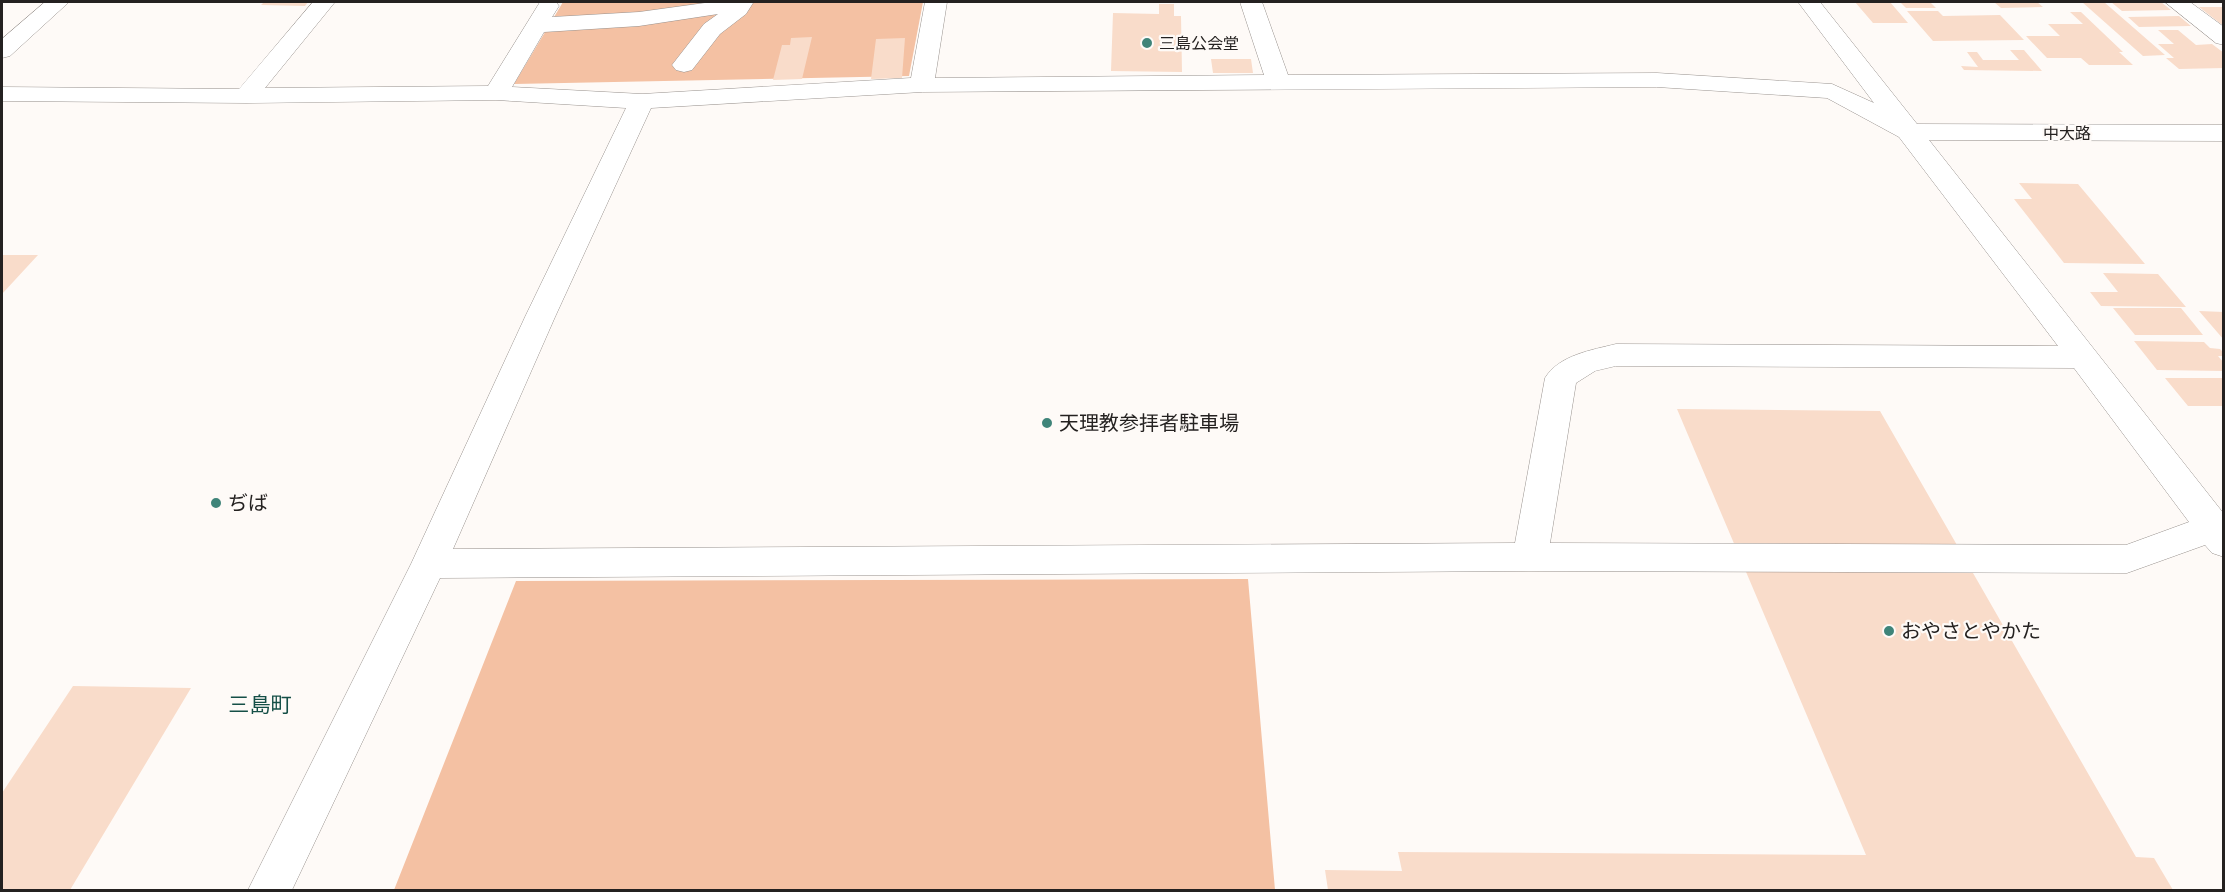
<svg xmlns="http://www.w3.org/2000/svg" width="2225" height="892" font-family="Helvetica,'Noto Sans JP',sans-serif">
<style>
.green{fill:#f4c1a3}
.building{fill:#f9dcca}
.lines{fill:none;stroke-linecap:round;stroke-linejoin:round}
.minor-casing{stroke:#98928e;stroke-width:1}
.minor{fill:#fff;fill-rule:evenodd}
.poi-dot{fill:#3f8479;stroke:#fefaf7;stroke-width:2}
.labels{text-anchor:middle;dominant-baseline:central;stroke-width:4.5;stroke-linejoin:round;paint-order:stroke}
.far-poi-label{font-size:16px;fill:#242120;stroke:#fefaf7;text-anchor:start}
.far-street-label{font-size:16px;fill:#242120;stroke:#fefaf7}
.poi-label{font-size:20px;fill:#242120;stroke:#fefaf7;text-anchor:start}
.neighbourhood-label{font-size:21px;fill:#154f47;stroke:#fefaf7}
</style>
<rect width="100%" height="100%" fill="#fefaf7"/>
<path class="green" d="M 563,2 L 923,2 L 909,76 L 514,84 Z
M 1248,579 L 1275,890 L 394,890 L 516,581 Z"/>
<path class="building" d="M 264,2 L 308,2 L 305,6 L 261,5 Z
M 1855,2 L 1890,2 L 1908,23 L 1873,23 Z
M 1900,2 L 1930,2 L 1936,8 L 1906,8 Z
M 1994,2 L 2037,2 L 2043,7 L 2001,8 Z
M 2082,2 L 2104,2 L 2165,55 L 2143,56 Z
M 2111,2 L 2161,2 L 2171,10 L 2122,11 Z
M 1159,4 L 1174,4 L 1174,16 L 1181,16 L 1182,72 L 1111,71 L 1113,13 L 1159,14 Z
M 2199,7 L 2224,7 L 2224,24 L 2221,24 Z
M 1907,11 L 1938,11 L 1943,16 L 2000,15 L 2024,40 L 1933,41 Z
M 2070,12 L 2081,12 L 2123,52 L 2119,52 L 2133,65 L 2089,65 L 2081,58 L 2047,58 L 2026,36 L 2060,36 L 2048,24 L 2083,24 Z
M 2179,16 L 2191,26 L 2139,27 L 2128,17 Z
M 2158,30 L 2178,30 L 2196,45 L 2212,44 L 2224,53 L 2224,68 L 2179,69 L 2166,58 L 2174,58 L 2158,44 L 2174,44 Z
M 812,37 L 802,79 L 773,80 L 782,45 L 790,45 L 791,38 Z
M 905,38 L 902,78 L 871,79 L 876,39 Z
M 2010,50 L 2024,50 L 2042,71 L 1964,70 L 1961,66 L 1978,67 L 1967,52 L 1977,52 L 1983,60 L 2019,60 Z
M 1211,59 L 1251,59 L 1253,73 L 1213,73 Z
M 2019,183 L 2078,184 L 2145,264 L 2064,263 L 2014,199 L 2032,199 Z
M 2,255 L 38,255 L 2,294 Z
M 2103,273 L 2158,274 L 2186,307 L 2101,306 L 2090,292 L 2118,292 Z
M 2113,308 L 2181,308 L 2203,335 L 2135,335 Z
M 2199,311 L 2224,312 L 2224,340 Z
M 2134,341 L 2204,342 L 2210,348 L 2220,349 L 2224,353 L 2224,356 L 2218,356 L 2224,363 L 2224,371 L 2157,370 Z
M 2165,378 L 2224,378 L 2224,406 L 2188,406 Z
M 1677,409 L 1880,411 L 2136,857 L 2154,858 L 2173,890 L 1328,890 L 1325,870 L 1402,871 L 1398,852 L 1866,855 Z
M 73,686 L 191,688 L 70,890 L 2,890 L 2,793 Z"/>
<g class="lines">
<g class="minor-casing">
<path id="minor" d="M 45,2 L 69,2 L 10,56 L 2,58 L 2,39 Z
M 313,2 L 335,2 L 265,88 L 488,86 L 540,2 L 556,2 L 559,6 L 552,17 L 639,12 L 712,2 L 753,3 L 746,14 L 720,34 L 692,70 L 684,72 L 676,70 L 672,65 L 704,24 L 718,14 L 639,26 L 544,32 L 512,87 L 642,94 L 911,78 L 925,2 L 947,2 L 935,78 L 1264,75 L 1240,2 L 1262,2 L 1288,75 L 1657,73 L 1832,84 L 1874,103 L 1798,2 L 1820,2 L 1917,124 L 2224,125 L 2224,141 L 1929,140 L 2224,514 L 2224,557 L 2212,553 L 2205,545 L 2127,573 L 1530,571 L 440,578 L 292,890 L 248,890 L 411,564 L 525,317 L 626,108 L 496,100 L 246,103 L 2,101 L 2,87 L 239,89 ZM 1657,87 L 1827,98 L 1899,137 L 2058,346 L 1616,344 C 1592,350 1559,355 1545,378 L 1515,543 L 453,549 L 555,317 L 651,108 L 922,92 ZM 1616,366 L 2074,368 L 2189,522 L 2126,545 L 1550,543 L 1576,383 L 1595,371 Z
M 2165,2 L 2190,2 L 2224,27 L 2224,45 L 2216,43 Z"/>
</g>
<use href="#minor" class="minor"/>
</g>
<g class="poi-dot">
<circle cx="1147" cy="43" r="6"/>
<circle cx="1047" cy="423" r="6"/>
<circle cx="216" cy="503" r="6"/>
<circle cx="1889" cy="631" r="6"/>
</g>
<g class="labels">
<g class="far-poi-label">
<text x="1159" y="43">三島公会堂</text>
</g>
<g class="far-street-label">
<text x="2067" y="133">中大路</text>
</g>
<g class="poi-label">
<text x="1059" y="423">天理教参拝者駐車場</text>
<text x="228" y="503">ぢば</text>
<text x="1901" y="631">おやさとやかた</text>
</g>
<g class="neighbourhood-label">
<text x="260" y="704">三島町</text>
</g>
</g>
<rect width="2225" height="892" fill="none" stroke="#242120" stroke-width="6"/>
</svg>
